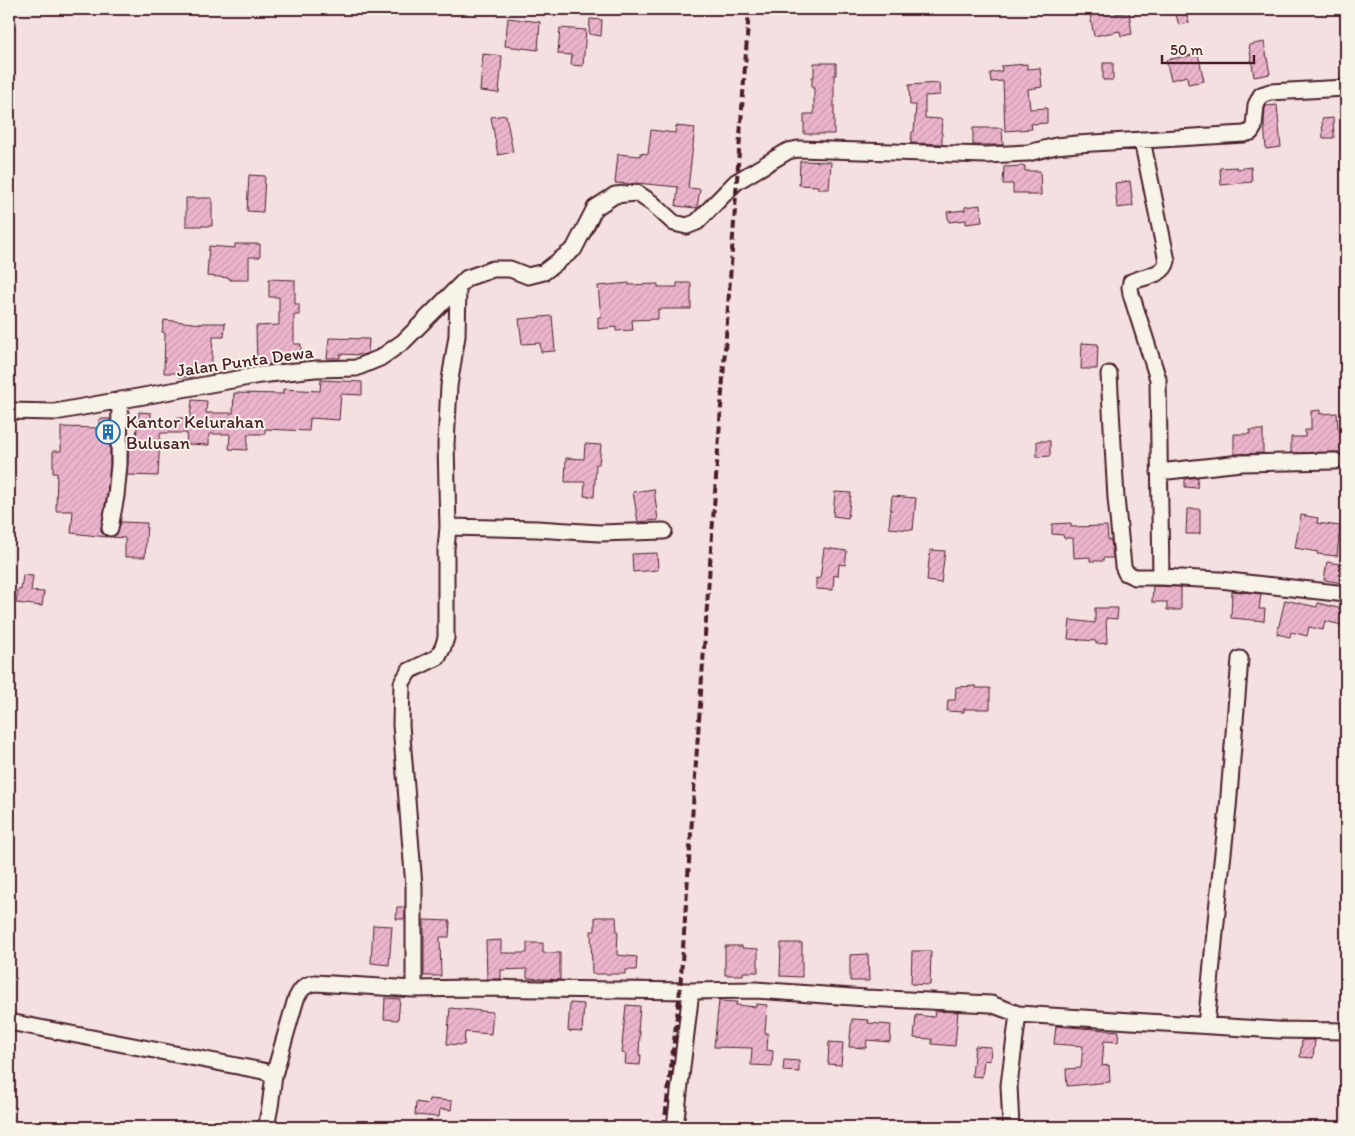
<svg xmlns="http://www.w3.org/2000/svg" width="1355" height="1136" font-family="Itim,sans-serif">
<style>
.building{fill:url(#building-hatch);stroke:#4a1f2b}
.lines{fill:none;stroke-linecap:round;stroke-linejoin:round}
.street-casing{stroke:#4a1f2b;stroke-width:19}
.street{stroke:#f7f3e8;stroke-width:15}
.rail{stroke:#4a1f2b;stroke-width:4;stroke-dasharray:8 4;stroke-linecap:butt}
.labels{text-anchor:middle;dominant-baseline:central;stroke-width:4;stroke-linejoin:round;paint-order:stroke}
.street-label{font-size:18px;fill:#4a1f2b;stroke:#f7f3e8}
.poi-label{font-size:18px;fill:#4a1f2b;stroke:#f7f3e8;text-anchor:start}
</style>
<defs>
<pattern id="building-hatch" width="6" height="6" patternUnits="userSpaceOnUse" patternTransform="scale(1.25)"><rect width="6" height="6" fill="#ecb5cd"/><path d="M-1 1l2-2M0 6l6-6M5 7l2-2" fill="none" stroke="#cc9bb0"/></pattern>
</defs>
<rect width="100%" height="100%" fill="#f4e0e0"/>
<filter id="ink" filterUnits="userSpaceOnUse"><feTurbulence type="fractalNoise" baseFrequency=".02" numOctaves="2"/><feDisplacementMap in="SourceGraphic" scale="10" xChannelSelector="R" yChannelSelector="G"/><feConvolveMatrix kernelMatrix="1 2 1 2 8 2 1 2 1" color-interpolation-filters="sRGB"/></filter>
<g filter="url(#ink)">
<path class="building" d="M 1089,9 L 1116,9 L 1116,14 L 1129,12 L 1132,34 L 1121,36 L 1120,31 L 1094,36 Z
M 1174,9 L 1185,9 L 1189,23 L 1179,25 Z
M 508,18 L 540,22 L 538,50 L 505,46 Z
M 590,19 L 602,20 L 601,36 L 589,34 Z
M 560,28 L 586,30 L 583,66 L 571,65 L 572,55 L 558,54 Z
M 1264,42 L 1270,74 L 1254,77 L 1249,45 Z
M 483,54 L 502,56 L 499,93 L 480,91 Z
M 1198,54 L 1204,81 L 1188,84 L 1187,76 L 1171,80 L 1166,60 Z
M 814,63 L 836,63 L 836,75 L 834,75 L 834,134 L 804,134 L 804,114 L 814,114 L 814,88 L 812,88 L 812,77 L 814,77 Z
M 1103,63 L 1113,63 L 1113,80 L 1103,80 Z
M 1027,64 L 1027,69 L 1040,68 L 1042,87 L 1028,89 L 1030,109 L 1047,108 L 1047,123 L 1031,124 L 1032,129 L 1005,131 L 1003,81 L 991,82 L 990,73 L 1002,71 L 1001,66 Z
M 939,83 L 940,95 L 925,96 L 925,118 L 942,119 L 941,133 L 942,133 L 942,144 L 911,143 L 912,132 L 914,132 L 916,105 L 910,105 L 909,85 Z
M 1277,105 L 1281,147 L 1266,149 L 1264,123 L 1265,108 L 1266,106 Z
M 506,115 L 513,152 L 498,155 L 491,117 Z
M 1333,118 L 1334,138 L 1323,138 L 1322,119 Z
M 676,126 L 695,128 L 688,188 L 700,189 L 697,208 L 676,206 L 678,187 L 636,183 L 630,184 L 615,183 L 618,154 L 640,156 L 640,153 L 648,154 L 651,130 L 675,133 Z
M 973,128 L 1002,128 L 1003,145 L 973,145 Z
M 800,161 L 831,162 L 829,189 L 818,189 L 818,186 L 799,185 Z
M 1025,166 L 1025,171 L 1040,171 L 1041,195 L 1027,195 L 1027,193 L 1013,193 L 1013,184 L 1003,184 L 1004,167 Z
M 1237,167 L 1237,169 L 1251,167 L 1252,182 L 1221,185 L 1220,168 Z
M 249,175 L 265,176 L 263,212 L 247,211 Z
M 1130,181 L 1133,206 L 1117,208 L 1115,183 Z
M 186,198 L 212,198 L 212,226 L 186,226 Z
M 980,205 L 982,222 L 966,224 L 966,220 L 949,222 L 947,212 L 965,210 L 965,207 Z
M 235,244 L 260,244 L 260,257 L 249,257 L 249,280 L 230,280 L 230,278 L 207,276 L 209,246 L 235,248 Z
M 269,279 L 295,280 L 295,304 L 299,304 L 299,315 L 294,315 L 294,344 L 301,344 L 301,359 L 272,359 L 272,364 L 257,364 L 256,326 L 279,325 L 279,297 L 269,297 Z
M 629,283 L 629,285 L 658,284 L 658,287 L 677,287 L 677,283 L 691,283 L 691,309 L 658,309 L 658,319 L 632,320 L 633,330 L 616,331 L 616,327 L 598,329 L 598,317 L 601,317 L 598,286 Z
M 552,316 L 555,351 L 541,352 L 540,343 L 522,344 L 519,319 Z
M 164,320 L 203,324 L 203,323 L 225,323 L 224,337 L 213,337 L 211,373 L 193,372 L 193,377 L 179,377 L 179,373 L 164,373 L 165,333 L 162,332 Z
M 329,338 L 369,339 L 368,353 L 362,355 L 340,354 L 340,358 L 327,358 Z
M 1082,343 L 1098,344 L 1097,369 L 1081,369 Z
M 321,380 L 362,382 L 362,395 L 341,394 L 339,420 L 310,418 L 309,431 L 265,429 L 265,434 L 248,434 L 247,450 L 229,449 L 230,434 L 209,434 L 209,445 L 186,444 L 187,433 L 161,433 L 160,436 L 158,476 L 127,475 L 129,444 L 135,444 L 139,412 L 151,413 L 151,419 L 176,422 L 176,418 L 190,418 L 192,400 L 207,401 L 206,413 L 233,413 L 234,393 L 283,394 L 283,389 L 320,391 Z
M 1320,410 L 1320,414 L 1337,413 L 1338,429 L 1345,429 L 1345,459 L 1340,453 L 1335,452 L 1291,453 L 1291,437 L 1305,437 L 1305,430 L 1311,430 L 1311,411 Z
M 99,419 L 110,419 L 110,464 L 107,495 L 101,527 L 101,532 L 107,537 L 71,533 L 73,511 L 56,511 L 57,473 L 53,473 L 53,451 L 61,451 L 61,427 L 99,428 Z
M 1250,430 L 1263,430 L 1263,453 L 1234,454 L 1234,434 L 1250,434 Z
M 1037,441 L 1050,441 L 1050,456 L 1037,457 Z
M 585,444 L 601,445 L 599,464 L 596,464 L 594,497 L 584,496 L 585,482 L 565,482 L 566,458 L 584,459 Z
M 1198,477 L 1197,488 L 1185,487 L 1185,479 Z
M 654,489 L 658,520 L 638,522 L 633,492 Z
M 835,492 L 851,493 L 848,518 L 833,516 Z
M 892,496 L 916,498 L 913,530 L 889,528 Z
M 1187,509 L 1200,509 L 1200,534 L 1186,534 Z
M 1301,515 L 1318,518 L 1317,523 L 1340,526 L 1337,556 L 1317,554 L 1318,552 L 1295,548 Z
M 121,522 L 147,523 L 145,557 L 125,557 L 125,538 L 112,537 L 117,534 Z
M 1071,523 L 1071,527 L 1107,526 L 1108,540 L 1111,540 L 1113,558 L 1103,558 L 1103,561 L 1090,561 L 1090,557 L 1074,558 L 1073,538 L 1064,538 L 1063,535 L 1052,534 L 1052,524 Z
M 824,548 L 847,551 L 845,565 L 839,564 L 838,576 L 834,575 L 833,590 L 816,589 L 816,578 L 820,579 Z
M 930,550 L 945,551 L 941,583 L 927,581 Z
M 657,553 L 658,570 L 633,572 L 632,554 Z
M 1327,562 L 1346,565 L 1343,583 L 1324,580 Z
M 23,575 L 33,576 L 31,591 L 44,592 L 42,606 L 16,603 L 18,589 L 21,590 Z
M 1153,586 L 1181,587 L 1181,610 L 1167,610 L 1167,602 L 1152,602 Z
M 1232,591 L 1261,594 L 1259,609 L 1265,609 L 1264,621 L 1231,618 Z
M 1285,600 L 1317,607 L 1318,603 L 1346,610 L 1346,626 L 1325,621 L 1323,630 L 1309,627 L 1307,636 L 1291,632 L 1290,637 L 1277,634 Z
M 1095,608 L 1118,608 L 1117,619 L 1106,618 L 1107,643 L 1096,644 L 1096,641 L 1068,639 L 1070,620 L 1095,623 Z
M 976,686 L 976,688 L 990,688 L 990,709 L 964,709 L 964,712 L 947,711 L 948,700 L 955,700 L 956,687 Z
M 397,907 L 405,907 L 405,919 L 396,919 Z
M 595,917 L 616,917 L 617,932 L 618,932 L 617,955 L 637,957 L 636,970 L 625,970 L 625,974 L 592,974 L 591,931 L 595,931 Z
M 424,920 L 450,921 L 449,937 L 440,937 L 441,976 L 424,976 Z
M 373,925 L 392,926 L 389,965 L 371,963 Z
M 501,940 L 501,953 L 527,953 L 527,943 L 543,943 L 543,953 L 560,953 L 560,980 L 527,978 L 527,969 L 501,970 L 501,979 L 487,979 L 486,941 Z
M 781,943 L 802,943 L 802,977 L 780,976 Z
M 725,946 L 742,946 L 742,948 L 758,949 L 758,972 L 743,972 L 743,975 L 725,975 Z
M 912,951 L 931,951 L 930,985 L 911,984 Z
M 868,954 L 869,981 L 850,981 L 850,955 Z
M 385,998 L 400,999 L 398,1020 L 384,1019 Z
M 719,1001 L 737,1002 L 736,1005 L 756,1007 L 756,1004 L 767,1005 L 765,1033 L 768,1033 L 767,1050 L 773,1051 L 772,1066 L 751,1065 L 752,1048 L 714,1047 Z
M 570,1003 L 584,1004 L 582,1032 L 568,1031 Z
M 626,1005 L 640,1006 L 638,1032 L 640,1032 L 639,1055 L 641,1055 L 640,1065 L 625,1064 L 626,1054 L 622,1053 L 623,1045 L 622,1045 Z
M 450,1008 L 493,1012 L 491,1034 L 465,1032 L 464,1045 L 447,1044 Z
M 935,1011 L 958,1012 L 955,1046 L 932,1044 L 932,1039 L 914,1038 L 916,1015 L 934,1017 Z
M 852,1019 L 869,1020 L 868,1023 L 891,1025 L 890,1042 L 867,1040 L 866,1048 L 849,1047 Z
M 1056,1026 L 1119,1031 L 1118,1042 L 1104,1041 L 1102,1066 L 1109,1065 L 1110,1082 L 1067,1086 L 1066,1069 L 1081,1068 L 1083,1046 L 1054,1044 Z
M 1302,1040 L 1315,1040 L 1313,1058 L 1300,1057 Z
M 829,1042 L 843,1043 L 841,1065 L 828,1064 Z
M 975,1046 L 991,1047 L 990,1061 L 984,1060 L 982,1077 L 972,1076 Z
M 784,1060 L 799,1061 L 799,1072 L 783,1071 Z
M 429,1099 L 452,1101 L 451,1110 L 440,1109 L 439,1117 L 415,1115 L 416,1102 L 428,1104 Z"/>
<g class="lines">
<g class="street-casing">
<path id="street" d="M 1142,140 L 1167,261 C 1164,276 1144,276 1131,282 L 1130,287 L 1131,294 L 1158,379 L 1161,577 L 1220,580 L 1346,594
M 1109,374 L 1116,498 L 1123,566 L 1126,573 L 1135,577 L 1161,577
M 9,411 L 55,412 L 260,375 L 315,369 L 356,368 L 380,358 L 403,342 L 467,278 L 493,269 L 510,269 L 528,276 L 544,272 L 574,249 L 595,208 L 615,195 L 637,193 L 652,203 L 674,223 L 687,226 L 697,222 L 736,182 L 788,151 L 798,149 L 986,155 L 1028,153 L 1056,146 L 1077,144 L 1244,134 L 1251,132 L 1254,127 L 1256,105 L 1261,95 L 1270,92 L 1346,88
M 1159,472 L 1241,463 L 1335,461
M 448,527 L 537,529 L 599,533 L 664,531
M 110,528 L 116,496 L 119,465 L 120,400
M 414,989 L 414,886 L 401,725 L 402,683 L 409,671 L 438,657 L 443,647 L 446,638 L 446,549 L 448,527 L 446,444 L 449,386 L 457,336 L 458,287
M 9,1022 L 263,1071 L 274,1075 L 296,999 C 301,989 304,985 315,983 L 414,989 L 473,988 L 691,991 L 755,990 L 866,998 L 991,1004 L 1018,1014 L 1277,1030 L 1346,1031
M 1206,1026 L 1220,880 L 1228,808 L 1240,659
M 266,1127 L 270,1107 L 274,1075
M 675,1127 L 691,991
M 1011,1127 L 1009,1085 L 1018,1014"/>
</g>
<use href="#street" class="street"/>
<path class="rail" d="M 664,1127 L 680,990 L 749,9"/>
</g>
</g>
<defs>
<g id="building-ring" transform="scale(1.25)"><circle r="9.5" fill="#f7f3e8" stroke="#1f6fb2" stroke-width="1.5"/><path d="M-4-6H4V6H1V3H-1V6H-4ZM-2.5-4.3h1.7v1.8h-1.7ZM.8-4.3h1.7v1.8H.8ZM-2.5-1h1.7V.8h-1.7ZM.8-1h1.7V.8H.8Z" fill="#1f6fb2"/></g>
</defs>
<g fill-rule="evenodd">
<use href="#building-ring" x="108" y="432"/>
</g>
<g class="labels">
<g class="street-label">
<text transform="translate(245 361) rotate(-8)">Jalan Punta Dewa</text>
</g>
<g class="poi-label">
<text x="126" y="422">Kantor Kelurahan<tspan x="126" dy="21">Bulusan</tspan></text>
</g>
</g>
<rect width="1355" height="1136" fill="none" stroke="#f7f3e8" stroke-width="30"/>
<rect x="15" y="15" width="1325" height="1106" fill="none" stroke="#4a1f2b" stroke-width="2" filter="url(#ink)"/>
<path d="M1162 55v8h92v-8" fill="none" stroke="#4a1f2b" stroke-width="2.5"/>
<text x="1170" y="55" font-size="15" fill="#4a1f2b" stroke="#f7f3e8" stroke-width="4" paint-order="stroke">50 m</text>
</svg>
